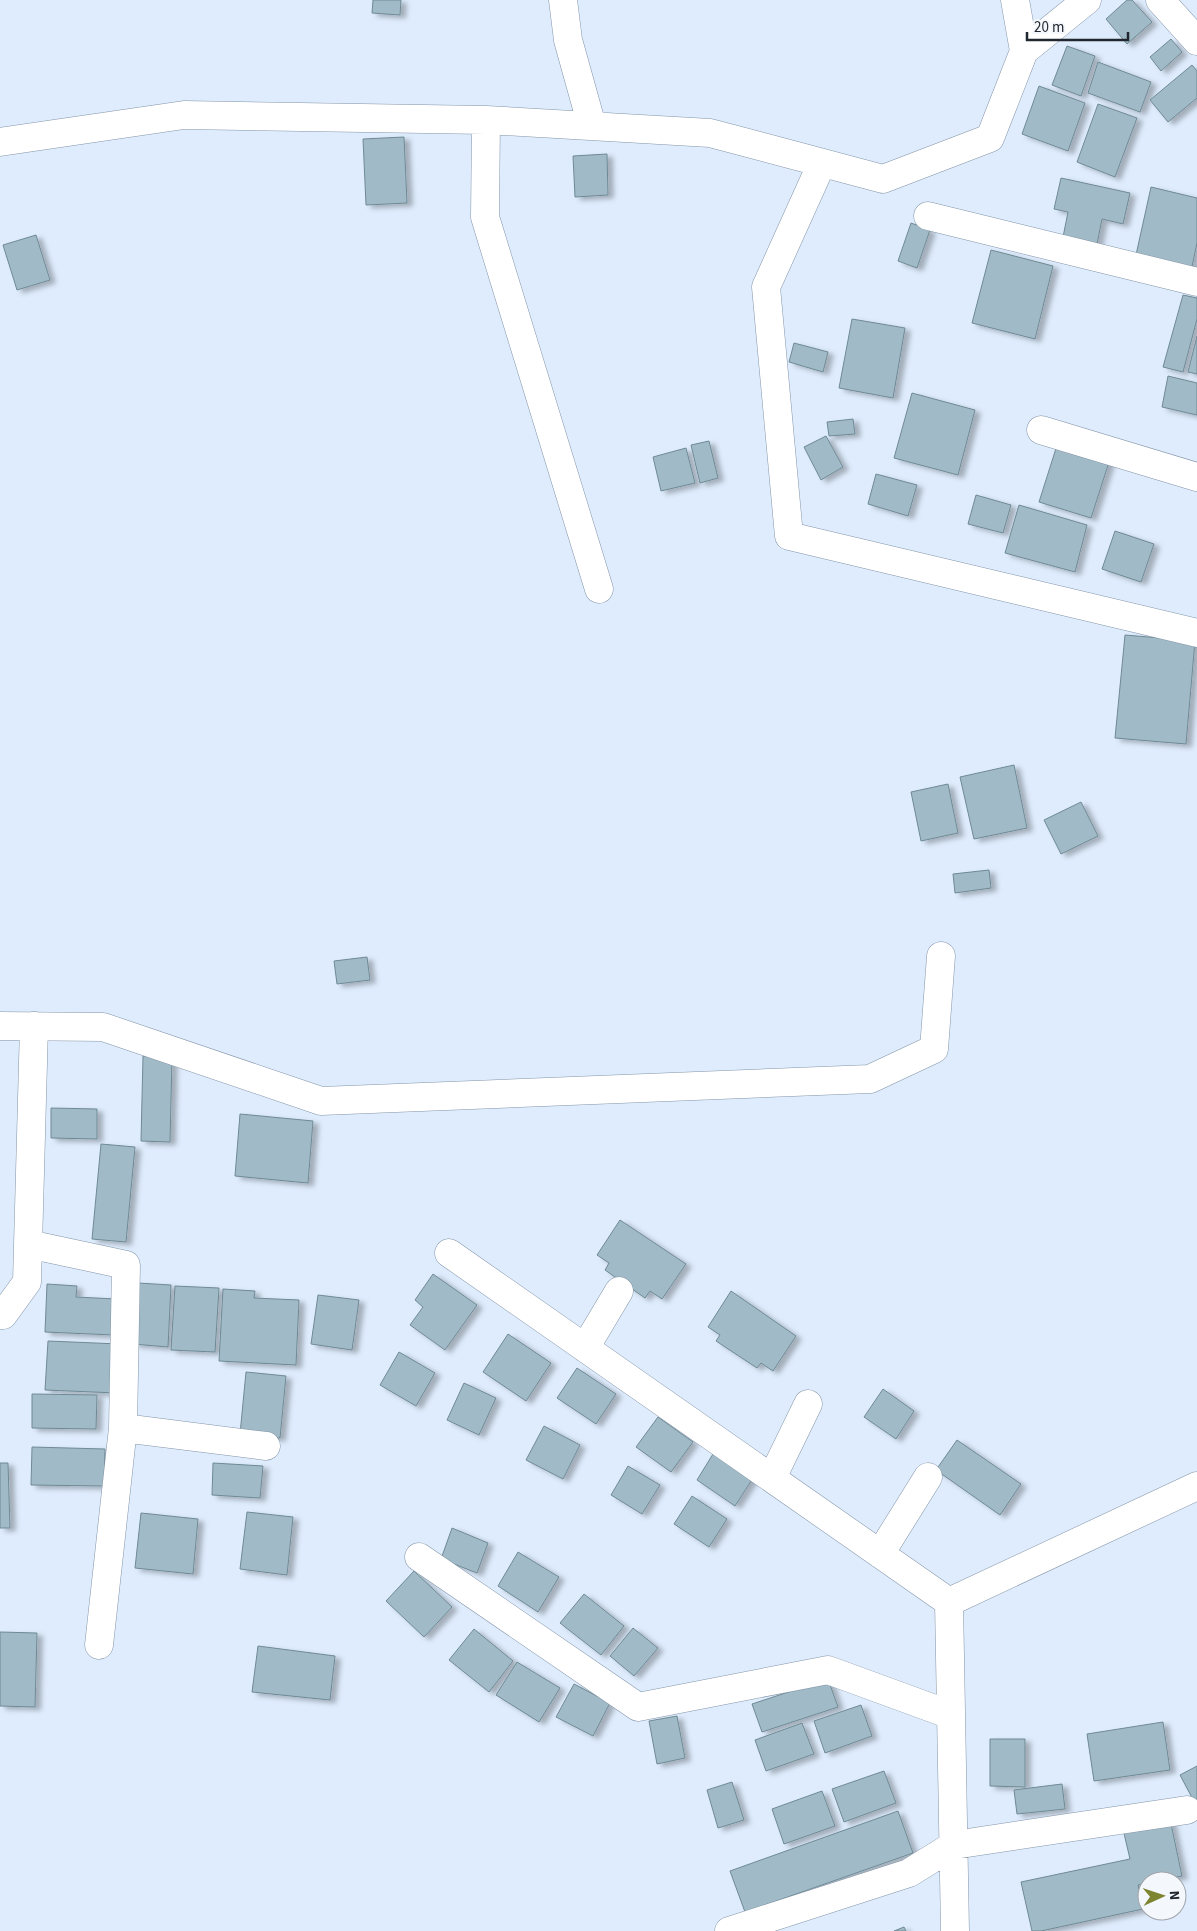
<svg xmlns="http://www.w3.org/2000/svg" width="1197" height="1931" font-family="'Source Sans 3',sans-serif">
<style>
.building{fill:#a0bbc7;stroke:#6f8a94;filter:url(#shadow)}
.lines{fill:none;stroke-linecap:round;stroke-linejoin:round}
.minor-casing{stroke:#8495a8;stroke-width:29}
.minor{stroke:#fff;stroke-width:28}
</style>
<defs>
<filter id="shadow"><feDropShadow dx="5.5" dy="3" stdDeviation="2.5" flood-color="#0004"/></filter>
</defs>
<rect width="100%" height="100%" fill="#deecfd"/>
<path class="building" d="M 373,0 L 401,0 L 400,15 L 372,13 Z
M 1127,0 L 1132,0 L 1152,22 L 1127,44 L 1106,19 Z
M 1171,39 L 1182,52 L 1161,71 L 1150,57 Z
M 1067,46 L 1095,56 L 1081,96 L 1052,85 Z
M 1098,62 L 1151,82 L 1140,112 L 1088,93 Z
M 1192,65 L 1197,71 L 1197,98 L 1168,122 L 1150,100 Z
M 1039,86 L 1085,103 L 1068,151 L 1022,134 Z
M 1098,104 L 1137,118 L 1115,177 L 1077,162 Z
M 404,137 L 407,203 L 366,205 L 363,139 Z
M 607,154 L 608,195 L 575,197 L 573,156 Z
M 1061,178 L 1130,193 L 1123,224 L 1102,219 L 1096,249 L 1062,242 L 1068,212 L 1054,209 Z
M 1151,187 L 1197,198 L 1197,243 L 1190,276 L 1134,264 Z
M 911,223 L 930,230 L 917,268 L 898,261 Z
M 36,235 L 50,280 L 17,290 L 3,245 Z
M 991,250 L 1053,266 L 1035,339 L 972,323 Z
M 1183,295 L 1197,298 L 1197,319 L 1183,372 L 1163,367 Z
M 852,319 L 905,328 L 893,398 L 839,388 Z
M 1197,336 L 1197,374 L 1188,372 Z
M 794,343 L 828,352 L 823,372 L 789,362 Z
M 1168,376 L 1197,383 L 1197,415 L 1162,407 Z
M 912,393 L 975,410 L 958,475 L 894,458 Z
M 853,419 L 855,434 L 829,436 L 827,422 Z
M 826,436 L 843,467 L 821,480 L 804,447 Z
M 709,441 L 718,478 L 700,483 L 691,445 Z
M 1058,442 L 1110,459 L 1091,518 L 1039,502 Z
M 686,448 L 695,483 L 661,491 L 653,457 Z
M 876,474 L 917,485 L 908,516 L 868,504 Z
M 976,495 L 1011,505 L 1003,533 L 968,524 Z
M 1019,505 L 1087,525 L 1075,572 L 1005,553 Z
M 1115,531 L 1154,544 L 1141,582 L 1102,569 Z
M 1125,635 L 1195,641 L 1186,744 L 1115,738 Z
M 1014,765 L 1027,828 L 974,839 L 960,777 Z
M 948,784 L 958,833 L 921,841 L 911,792 Z
M 1081,802 L 1098,836 L 1061,854 L 1044,820 Z
M 989,870 L 991,888 L 955,893 L 953,874 Z
M 367,957 L 370,980 L 337,984 L 334,961 Z
M 143,1056 L 172,1056 L 170,1142 L 141,1141 Z
M 51,1108 L 97,1109 L 97,1139 L 51,1138 Z
M 240,1114 L 313,1121 L 308,1183 L 235,1176 Z
M 101,1144 L 135,1147 L 126,1242 L 92,1239 Z
M 620,1220 L 686,1264 L 662,1299 L 650,1291 L 645,1298 L 605,1270 L 609,1263 L 597,1255 Z
M 433,1274 L 477,1305 L 445,1350 L 410,1325 L 423,1307 L 415,1300 Z
M 138,1283 L 171,1285 L 168,1347 L 133,1344 Z
M 47,1284 L 77,1286 L 76,1297 L 116,1299 L 114,1335 L 45,1332 Z
M 175,1286 L 219,1288 L 215,1352 L 171,1350 Z
M 223,1289 L 255,1291 L 254,1298 L 299,1300 L 296,1365 L 219,1361 Z
M 731,1291 L 796,1336 L 773,1371 L 761,1363 L 757,1368 L 716,1341 L 720,1335 L 708,1327 Z
M 318,1295 L 359,1300 L 352,1350 L 311,1344 Z
M 508,1334 L 551,1363 L 526,1401 L 483,1372 Z
M 48,1341 L 119,1344 L 117,1393 L 45,1390 Z
M 399,1352 L 435,1373 L 416,1406 L 380,1385 Z
M 577,1368 L 616,1394 L 596,1424 L 557,1398 Z
M 246,1372 L 286,1376 L 280,1438 L 240,1434 Z
M 464,1383 L 496,1398 L 479,1435 L 447,1420 Z
M 883,1389 L 914,1411 L 896,1439 L 864,1417 Z
M 32,1394 L 97,1395 L 96,1429 L 32,1428 Z
M 658,1417 L 693,1442 L 671,1472 L 636,1447 Z
M 544,1426 L 580,1445 L 563,1479 L 526,1460 Z
M 957,1440 L 1021,1484 L 1000,1515 L 936,1470 Z
M 32,1447 L 105,1449 L 104,1486 L 31,1485 Z
M 716,1449 L 755,1475 L 735,1506 L 697,1480 Z
M 0,1463 L 8,1463 L 10,1528 L 0,1528 Z
M 213,1463 L 263,1466 L 260,1498 L 212,1495 Z
M 628,1466 L 660,1485 L 642,1514 L 611,1495 Z
M 692,1496 L 727,1519 L 709,1547 L 674,1524 Z
M 247,1512 L 293,1517 L 287,1575 L 240,1569 Z
M 141,1513 L 198,1519 L 193,1574 L 135,1568 Z
M 452,1528 L 488,1543 L 477,1573 L 441,1559 Z
M 518,1552 L 559,1577 L 538,1612 L 498,1586 Z
M 414,1571 L 452,1607 L 424,1637 L 386,1601 Z
M 584,1594 L 624,1626 L 601,1655 L 560,1623 Z
M 633,1628 L 658,1648 L 634,1676 L 610,1656 Z
M 474,1629 L 513,1661 L 489,1692 L 449,1660 Z
M 0,1632 L 37,1633 L 35,1707 L 0,1706 Z
M 258,1646 L 335,1656 L 330,1700 L 252,1692 Z
M 517,1662 L 560,1688 L 539,1722 L 496,1695 Z
M 828,1679 L 838,1707 L 762,1732 L 752,1704 Z
M 574,1684 L 610,1703 L 593,1736 L 556,1717 Z
M 861,1705 L 872,1736 L 825,1753 L 814,1721 Z
M 677,1716 L 685,1758 L 657,1764 L 649,1721 Z
M 1163,1722 L 1170,1770 L 1094,1781 L 1087,1734 Z
M 802,1723 L 814,1754 L 766,1771 L 755,1740 Z
M 990,1739 L 1025,1739 L 1025,1787 L 990,1786 Z
M 1197,1766 L 1197,1807 L 1180,1775 Z
M 884,1771 L 896,1803 L 844,1822 L 832,1789 Z
M 732,1782 L 744,1820 L 718,1828 L 707,1790 Z
M 1062,1784 L 1065,1809 L 1017,1814 L 1014,1790 Z
M 822,1791 L 835,1826 L 784,1844 L 772,1809 Z
M 898,1811 L 913,1853 L 745,1912 L 730,1871 Z
M 1170,1819 L 1182,1876 L 1158,1881 L 1147,1881 L 1147,1883 L 1138,1885 L 1143,1909 L 1041,1931 L 1032,1931 L 1021,1882 L 1130,1859 L 1123,1829 Z
M 904,1927 L 906,1931 L 894,1931 Z"/>
<g class="lines">
<g class="minor-casing">
<path id="minor" d="M 563,0 L 568,40 L 592,126
M 1015,0 L 1024,51 L 1087,0
M 1160,0 L 1197,41
M 0,142 L 184,115 L 486,120
M 822,163 L 766,287 L 789,536 L 1197,633
M 928,216 L 1197,282
M 1041,430 L 1197,477
M 599,589 L 485,217 L 486,120 L 710,133 L 883,179 L 990,138 L 1024,51
M 0,1026 L 103,1027 L 321,1101 L 870,1079 L 934,1049 L 941,956
M 28,1244 L 126,1265 L 123,1428 L 99,1645
M 449,1253 L 949,1602 L 955,1931
M 0,1315 L 3,1315 L 27,1282 L 34,1026
M 585,1348 L 619,1291
M 123,1428 L 266,1446
M 772,1478 L 808,1404
M 880,1554 L 928,1477
M 419,1557 L 638,1707 L 828,1670 L 951,1715
M 949,1602 L 1197,1486
M 729,1931 L 909,1873 L 954,1845 L 1187,1810"/>
</g>
<use href="#minor" class="minor"/>
</g>
<g transform="translate(1162 1896) rotate(87)"><circle r="24" fill="#f4f8fc" stroke="#a0a4aa"/>
<path d="M0-4L9 19L0 12L-9 19Z" fill="#7d8531"/>
<text y="-8" font-size="14" font-weight="bold" text-anchor="middle" fill="#21272f">N</text>
</g>
<path d="M1027 32v8h101v-8" fill="none" stroke="#21272f" stroke-width="2.5"/>
<text x="1034" y="32" font-size="15" fill="#21272f" stroke="#f4f8fc" stroke-width="4" paint-order="stroke">20 m</text>
</svg>
